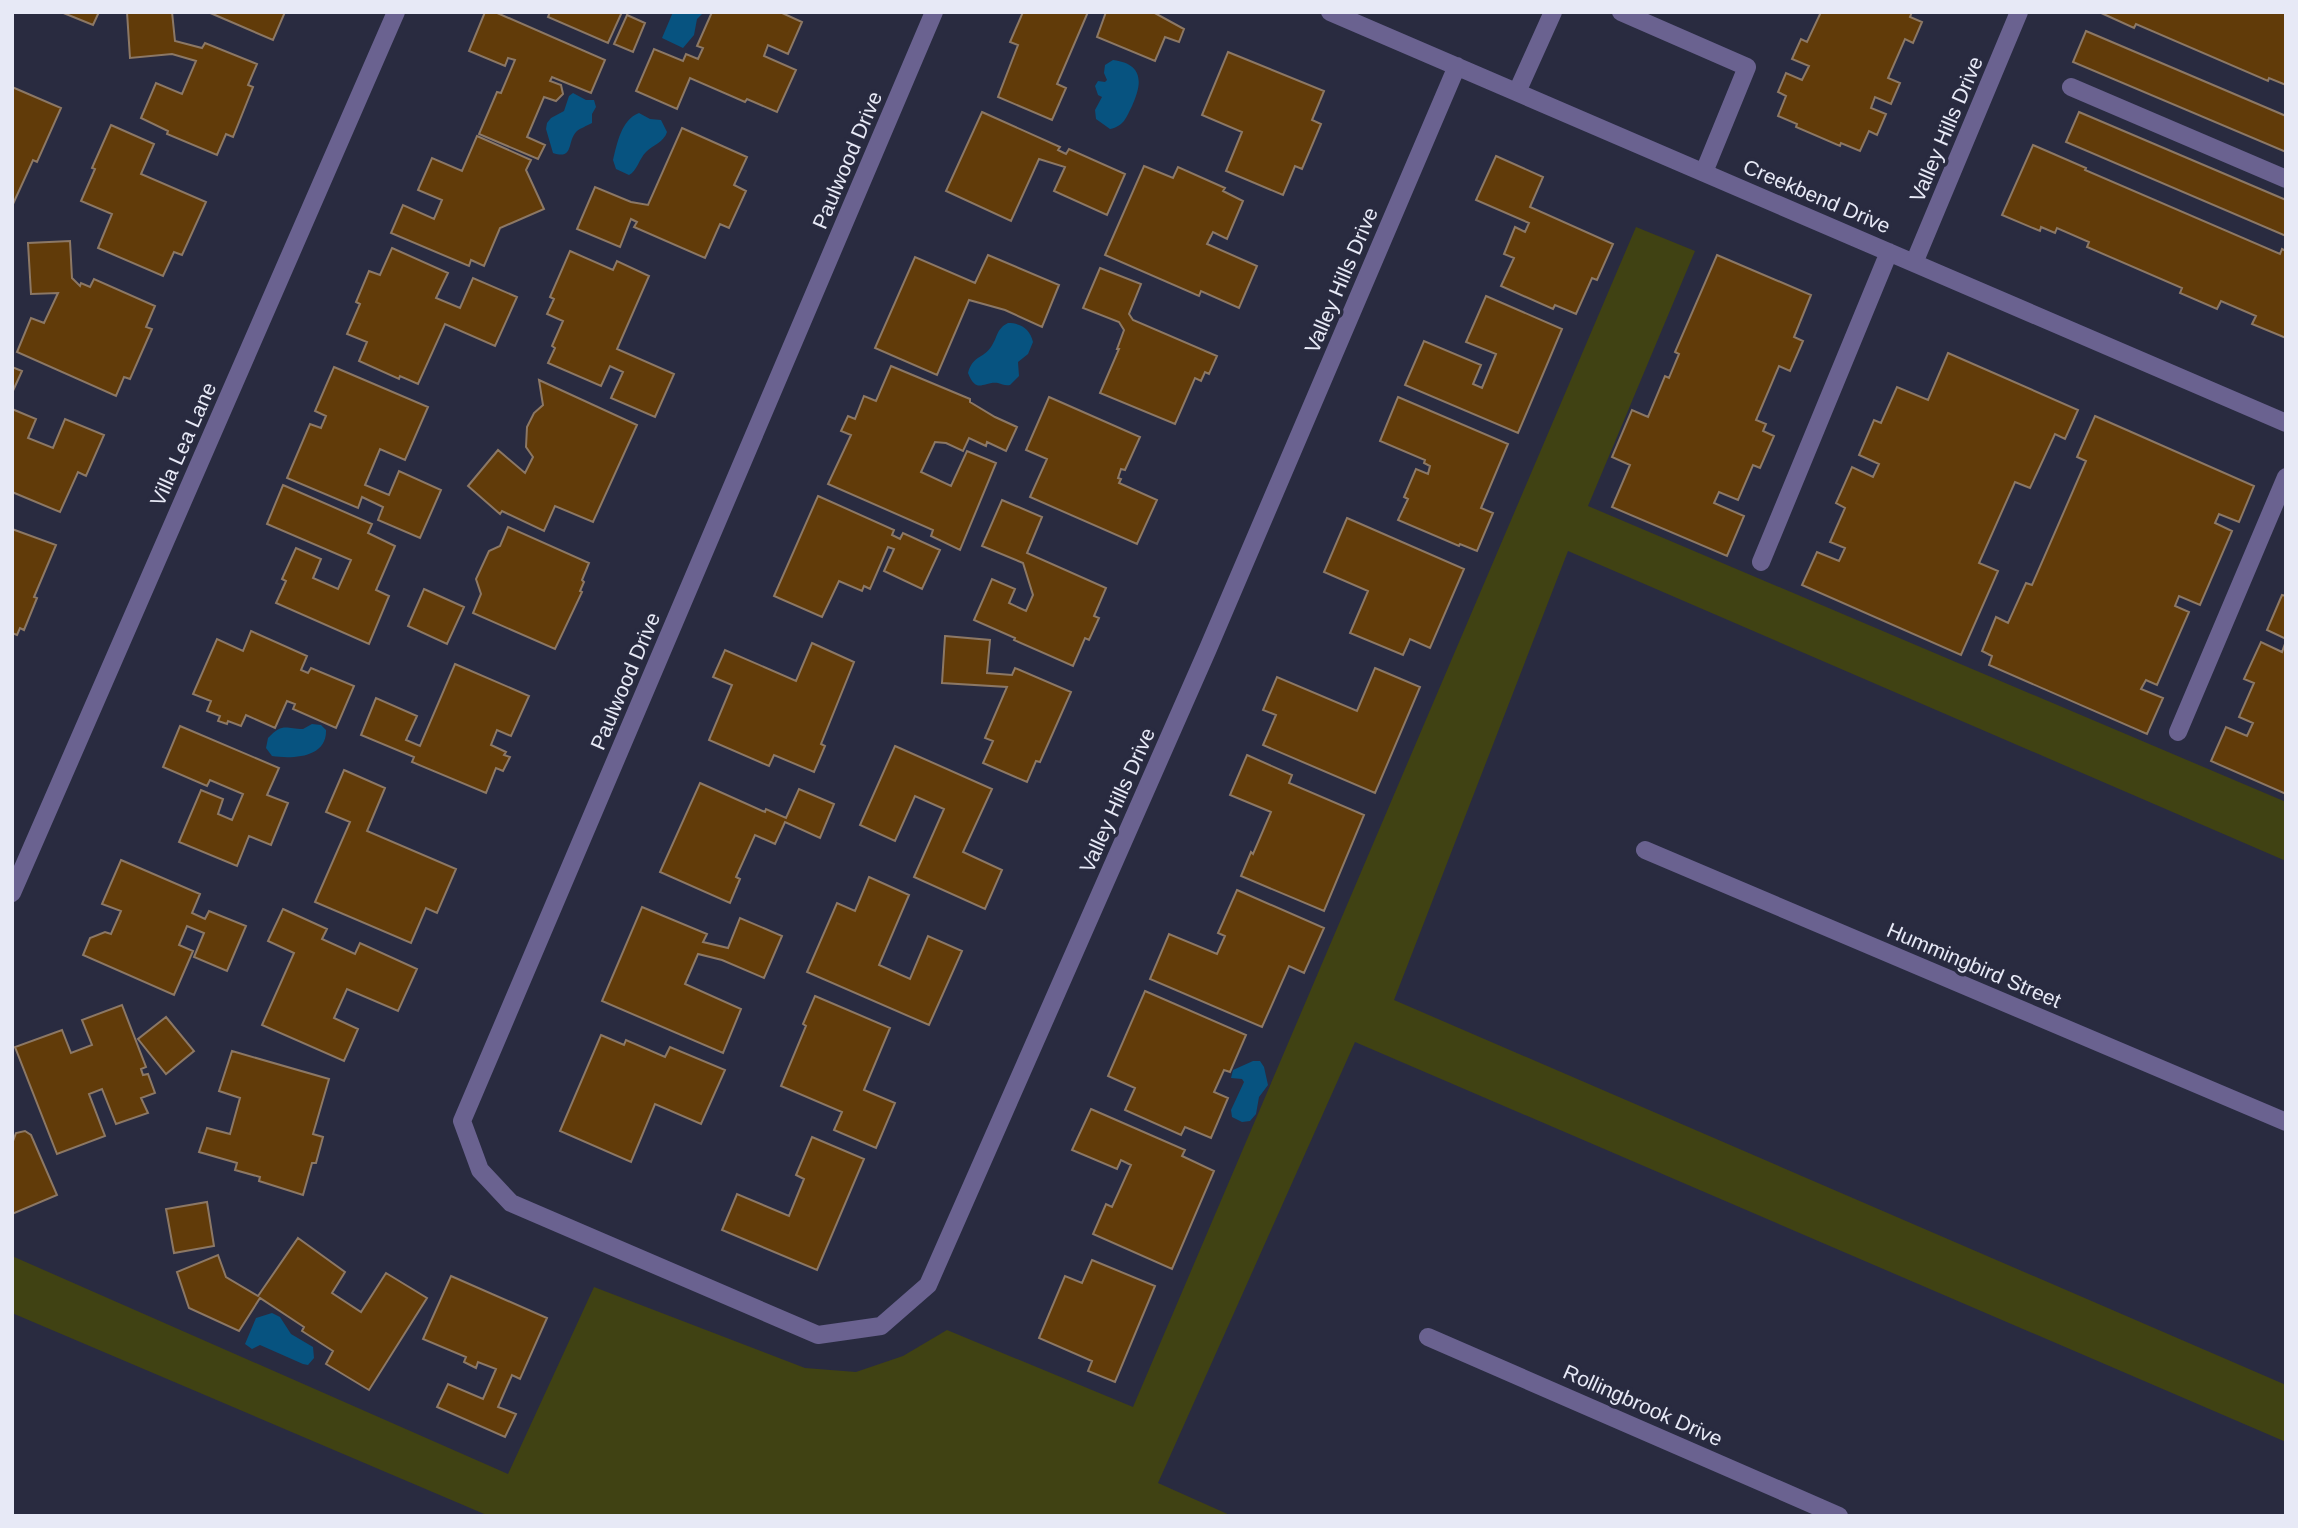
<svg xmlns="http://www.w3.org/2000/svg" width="2298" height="1528" font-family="Helvetica,sans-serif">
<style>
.green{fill:#404213}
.water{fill:#075380}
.building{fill:#613b09;stroke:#8c7865;stroke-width:2}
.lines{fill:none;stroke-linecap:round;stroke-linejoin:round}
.minor{stroke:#6a6290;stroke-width:18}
.labels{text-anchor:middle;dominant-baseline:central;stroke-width:7;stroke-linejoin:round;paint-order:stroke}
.street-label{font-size:21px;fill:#e7e9f6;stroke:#292b40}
</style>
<rect width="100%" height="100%" fill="#292b40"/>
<path class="green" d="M 1636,227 L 1695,251 L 1588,506 L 2286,802 L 2286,861 L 1568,551 L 1394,1000 L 2286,1385 L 2286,1442 L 1355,1042 L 1158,1483 L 1232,1516 L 489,1516 L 12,1313 L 12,1256 L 508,1474 L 594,1287 L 805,1368 L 856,1372 L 903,1356 L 947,1330 L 1133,1407 Z"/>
<path class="water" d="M 673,12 L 704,12 L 697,19 L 694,35 L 683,48 L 662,38 Z
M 1113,60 C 1143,64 1143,82 1132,106 C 1126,118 1124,126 1110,129 L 1096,119 L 1095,110 L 1102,97 L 1098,95 L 1095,86 L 1098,81 L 1105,82 L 1107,80 L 1104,73 L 1105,65 Z
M 573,93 L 586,100 L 594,100 L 596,107 L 592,114 L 592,123 C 587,126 580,128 576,132 C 567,142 574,160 553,153 L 546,129 L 547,123 L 551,118 L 564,111 L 569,96 Z
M 639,113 L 650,119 L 661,120 L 667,132 C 664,142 653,145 646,152 C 639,159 637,171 629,175 L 616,169 L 613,160 C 617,144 621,120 639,113 Z
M 1008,323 C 1021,323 1030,329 1033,342 L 1028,354 L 1018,362 L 1019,376 L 1010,385 C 1005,386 1002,384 998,383 C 983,381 977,395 968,373 C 973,355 983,359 991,347 C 998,337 996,329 1008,323 Z
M 312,724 L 321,725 L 326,730 C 327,758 292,759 272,756 L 266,748 L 268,738 C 282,723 285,728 303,729 Z
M 1253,1061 L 1260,1061 L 1264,1067 L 1268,1085 L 1259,1097 L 1256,1114 L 1250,1121 L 1242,1122 L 1232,1117 L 1231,1110 L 1244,1082 L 1242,1079 L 1231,1078 L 1233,1070 Z
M 272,1313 L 280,1317 L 291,1334 L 313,1347 L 314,1358 L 308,1365 L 303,1364 L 260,1345 L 252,1349 L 245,1344 L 256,1318 Z"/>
<path class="building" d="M 61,12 L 99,12 L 93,25 Z
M 127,12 L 172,12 L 175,41 L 202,48 L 205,43 L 257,64 L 248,85 L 253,87 L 233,137 L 226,134 L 217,155 L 167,134 L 168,131 L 141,118 L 156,83 L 182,94 L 196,61 L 172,54 L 130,58 Z
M 208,12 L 285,12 L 273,40 Z
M 485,12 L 495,12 L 605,60 L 591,93 L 552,77 L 550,81 L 561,85 L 563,94 L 556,101 L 544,97 L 527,137 L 545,145 L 538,159 L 479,134 L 497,92 L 501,93 L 515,60 L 508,58 L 505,66 L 469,51 Z
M 550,12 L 622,12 L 608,43 L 548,17 Z
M 712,12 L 780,12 L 802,22 L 788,54 L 768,45 L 764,56 L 796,70 L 777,112 L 747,99 L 745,102 L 690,78 L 677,109 L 636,91 L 654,49 L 683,61 L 686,54 L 698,59 L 703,48 L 697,46 Z
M 1023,12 L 1088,12 L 1057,84 L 1066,88 L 1052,120 L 998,97 L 1018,45 L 1010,42 Z
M 1106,12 L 1153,12 L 1184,29 L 1179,42 L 1165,37 L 1155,61 L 1097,37 Z
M 1821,12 L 1912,12 L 1910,17 L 1922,22 L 1913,43 L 1905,39 L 1888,78 L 1900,83 L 1891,104 L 1875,97 L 1871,108 L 1886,114 L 1877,135 L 1869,131 L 1860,151 L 1841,143 L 1840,146 L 1796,127 L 1797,124 L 1778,116 L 1786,96 L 1778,92 L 1786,73 L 1802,80 L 1809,66 L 1792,59 L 1801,39 L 1807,42 Z
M 2099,12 L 2286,12 L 2286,85 L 2269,78 L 2268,81 L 2136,24 L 2134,28 Z
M 627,15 L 645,23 L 633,52 L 614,44 Z
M 2086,31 L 2286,116 L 2286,152 L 2073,62 Z
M 1228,52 L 1324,91 L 1312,120 L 1321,124 L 1302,169 L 1295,166 L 1283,195 L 1226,171 L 1242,132 L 1202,115 Z
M 12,87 L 61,108 L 37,162 L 33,160 L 13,204 Z
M 982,112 L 1060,147 L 1058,150 L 1066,154 L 1069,149 L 1125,174 L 1107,215 L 1054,191 L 1065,167 L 1039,159 L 1011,221 L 946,191 Z
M 2079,112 L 2286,200 L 2286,236 L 2066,142 Z
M 111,125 L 154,144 L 141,174 L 206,202 L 182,255 L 174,252 L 163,276 L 98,248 L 112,214 L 81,201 L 95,169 L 92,168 Z
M 682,128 L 747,157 L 734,185 L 746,191 L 729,228 L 720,224 L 705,258 L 634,227 L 637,222 L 631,219 L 620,247 L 577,229 L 595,187 L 631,202 L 648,205 Z
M 477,136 L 531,160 L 526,170 L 544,209 L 500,228 L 484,266 L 471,260 L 469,266 L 391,233 L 403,205 L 434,219 L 442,200 L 418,190 L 432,158 L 462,171 Z
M 2033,145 L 2086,168 L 2085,170 L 2280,254 L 2282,249 L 2286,251 L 2286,338 L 2252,324 L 2256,316 L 2221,301 L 2217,309 L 2180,293 L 2182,288 L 2087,247 L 2089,242 L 2057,228 L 2055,233 L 2041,227 L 2040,231 L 2002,215 Z
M 1496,156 L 1543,177 L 1530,207 L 1613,244 L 1597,280 L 1592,278 L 1576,314 L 1555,305 L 1553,309 L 1501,286 L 1514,258 L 1504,254 L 1515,227 L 1525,232 L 1529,223 L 1476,200 Z
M 1144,166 L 1173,178 L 1178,167 L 1225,188 L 1223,191 L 1243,201 L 1227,239 L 1213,232 L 1207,244 L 1257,266 L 1239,308 L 1201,291 L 1199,296 L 1105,255 Z
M 70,241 L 72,278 L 80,286 L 81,283 L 90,287 L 94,279 L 155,306 L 146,327 L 152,329 L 130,379 L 124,377 L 116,396 L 17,352 L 31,318 L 44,323 L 58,293 L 31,294 L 28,243 Z
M 392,248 L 448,273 L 436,298 L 460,308 L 473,278 L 517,297 L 495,346 L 445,324 L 418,384 L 400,376 L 399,379 L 359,361 L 367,342 L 347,334 L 360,304 L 356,302 L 369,271 L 380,275 Z
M 570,251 L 613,270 L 617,261 L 649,276 L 617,349 L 674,374 L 655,417 L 611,398 L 623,372 L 610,366 L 601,386 L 548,363 L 555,348 L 552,346 L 563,321 L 547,314 L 554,299 L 550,297 Z
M 988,255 L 1059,285 L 1042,327 L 1005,310 L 969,300 L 937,375 L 875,348 L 915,257 L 975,283 Z
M 1717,255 L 1811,295 L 1794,337 L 1803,341 L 1790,371 L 1779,366 L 1756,420 L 1766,424 L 1763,431 L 1774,436 L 1760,468 L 1753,465 L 1738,500 L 1719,492 L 1714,503 L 1744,516 L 1727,556 L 1612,507 L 1630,465 L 1612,457 L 1632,410 L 1648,417 L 1665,376 L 1669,378 L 1679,354 L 1675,352 Z
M 1100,268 L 1141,284 L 1129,314 L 1133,320 L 1217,356 L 1209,374 L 1205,372 L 1201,381 L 1195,378 L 1175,424 L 1100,393 L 1119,349 L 1117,349 L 1124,330 L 1119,322 L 1083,308 Z
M 1486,296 L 1562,329 L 1518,433 L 1405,385 L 1424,341 L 1481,365 L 1473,384 L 1482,388 L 1496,354 L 1466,342 Z
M 1948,353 L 2078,410 L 2065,439 L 2055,434 L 2030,488 L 2015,482 L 1979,563 L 1998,571 L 1961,655 L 1802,585 L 1817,552 L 1839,561 L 1845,548 L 1830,542 L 1845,508 L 1836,503 L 1852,467 L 1873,477 L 1879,464 L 1859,455 L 1874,420 L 1881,423 L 1897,387 L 1928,400 Z
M 891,366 L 970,399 L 970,402 L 995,417 L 1017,427 L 1006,451 L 987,442 L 986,446 L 969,438 L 963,451 L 946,443 L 935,442 L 921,472 L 951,486 L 967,451 L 996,463 L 960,550 L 931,536 L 933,530 L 828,484 L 851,435 L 841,431 L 848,416 L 855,419 L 864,396 L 876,401 Z
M 12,367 L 22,371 L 12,393 Z
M 334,367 L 428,407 L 405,460 L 380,449 L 365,485 L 389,495 L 399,471 L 441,490 L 420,538 L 378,520 L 383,507 L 362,497 L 358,508 L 287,478 L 310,424 L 321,428 L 326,416 L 315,411 Z
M 539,380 L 637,425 L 593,522 L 555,506 L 544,531 L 502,511 L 500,514 L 468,486 L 498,450 L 525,473 L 533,457 L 526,447 L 527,427 L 534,413 L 543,405 Z
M 1049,397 L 1140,437 L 1125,470 L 1121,469 L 1118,478 L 1121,479 L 1119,483 L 1157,500 L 1137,544 L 1030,497 L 1047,459 L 1026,450 Z
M 1398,397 L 1508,444 L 1481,508 L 1493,513 L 1477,551 L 1460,544 L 1459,546 L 1398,520 L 1408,499 L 1404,497 L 1416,469 L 1428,474 L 1430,466 L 1424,463 L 1425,460 L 1380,441 Z
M 12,409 L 36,419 L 28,438 L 53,448 L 65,419 L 104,435 L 86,476 L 78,472 L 60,512 L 12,492 Z
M 2095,416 L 2254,486 L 2239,522 L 2219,514 L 2215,523 L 2232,531 L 2200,605 L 2179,596 L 2175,606 L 2189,612 L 2157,685 L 2146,680 L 2141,689 L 2163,698 L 2147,734 L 1989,665 L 1992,656 L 1982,651 L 1996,617 L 2008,623 L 2026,583 L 2032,585 L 2086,461 L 2077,457 Z
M 283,485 L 372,524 L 368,533 L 395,546 L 376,590 L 389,596 L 369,644 L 276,603 L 286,581 L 282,579 L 296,548 L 321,559 L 313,578 L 338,589 L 351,560 L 267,524 Z
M 818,496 L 894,530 L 892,535 L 900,539 L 903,533 L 940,550 L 922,589 L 884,571 L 894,549 L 888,547 L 870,589 L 864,586 L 862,591 L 839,581 L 822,617 L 774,596 Z
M 1002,500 L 1042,517 L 1027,553 L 1106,588 L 1094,616 L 1099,618 L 1089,640 L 1085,638 L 1073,666 L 1014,640 L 1015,638 L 974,620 L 992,579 L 1015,589 L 1009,603 L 1026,611 L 1033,595 L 1023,563 L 982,546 Z
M 1347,518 L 1464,569 L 1430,648 L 1410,639 L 1403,655 L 1350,633 L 1368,591 L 1324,572 Z
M 508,527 L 589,563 L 582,580 L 584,582 L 580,591 L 582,592 L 555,649 L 473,613 L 481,594 L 476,579 L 489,551 L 500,546 Z
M 12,529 L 56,545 L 34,597 L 37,598 L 24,630 L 20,628 L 17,635 L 12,633 Z
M 424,589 L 464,607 L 447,644 L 408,626 Z
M 2282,595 L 2286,596 L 2286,639 L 2267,630 Z
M 251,631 L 307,656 L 301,670 L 308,673 L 311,668 L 354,686 L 336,728 L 293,709 L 295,704 L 287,701 L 275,728 L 246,715 L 241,726 L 228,721 L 227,724 L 218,721 L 220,716 L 207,711 L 211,701 L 193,694 L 217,639 L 243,651 Z
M 945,636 L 990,640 L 987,673 L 1012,675 L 1015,668 L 1071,692 L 1040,762 L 1036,761 L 1027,782 L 983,763 L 993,741 L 985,738 L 1007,687 L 942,683 Z
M 2286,641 L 2286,794 L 2211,761 L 2226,727 L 2247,736 L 2253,723 L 2239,717 L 2254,683 L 2244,679 L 2261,642 L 2282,652 Z
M 812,643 L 854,662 L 821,744 L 825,746 L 814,772 L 774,755 L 769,766 L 709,740 L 732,685 L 713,677 L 725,650 L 796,681 Z
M 455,664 L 529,696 L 511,736 L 497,730 L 491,745 L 506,752 L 504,755 L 510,757 L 503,771 L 496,768 L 486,793 L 412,762 L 414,757 L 361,735 L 376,698 L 417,716 L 406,740 L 420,746 Z
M 1375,668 L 1420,687 L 1375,793 L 1263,745 L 1276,715 L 1263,710 L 1277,677 L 1357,711 Z
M 180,726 L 279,768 L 267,795 L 288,803 L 271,845 L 249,836 L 237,866 L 179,842 L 201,790 L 223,799 L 218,814 L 232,820 L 243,794 L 210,780 L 207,786 L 163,767 Z
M 895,746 L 992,789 L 963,852 L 1002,870 L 985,909 L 914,877 L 944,809 L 915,796 L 895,841 L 860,825 Z
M 1247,755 L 1292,775 L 1289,783 L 1364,815 L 1324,911 L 1241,876 L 1251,852 L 1253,854 L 1271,812 L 1230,795 Z
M 344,770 L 385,788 L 367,831 L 456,869 L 437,913 L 426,908 L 411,943 L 315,902 L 350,822 L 326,812 Z
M 700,783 L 765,812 L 766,809 L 786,818 L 799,789 L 834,804 L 820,838 L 785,822 L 775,844 L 755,835 L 736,877 L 740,879 L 730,903 L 660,872 Z
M 121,860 L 200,894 L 192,913 L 205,919 L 209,911 L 246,926 L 227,971 L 194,957 L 204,933 L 187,926 L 179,945 L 193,951 L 174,995 L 83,955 L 90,938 L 105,932 L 111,934 L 121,911 L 102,904 Z
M 869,877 L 909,895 L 879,965 L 910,979 L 928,936 L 962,951 L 929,1025 L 807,972 L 837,903 L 855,911 Z
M 1237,890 L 1324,928 L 1304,973 L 1289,966 L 1262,1027 L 1150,979 L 1169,934 L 1217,954 L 1225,936 L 1218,933 Z
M 642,907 L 707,934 L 703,942 L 728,948 L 740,918 L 782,936 L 764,978 L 722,960 L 698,954 L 685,984 L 741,1009 L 723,1053 L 602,1001 Z
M 283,909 L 327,929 L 322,939 L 355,954 L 360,943 L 417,969 L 398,1011 L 347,989 L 334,1018 L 358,1029 L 344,1061 L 262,1025 L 294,953 L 268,941 Z
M 1145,991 L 1246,1035 L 1230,1072 L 1224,1070 L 1214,1092 L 1228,1098 L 1211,1138 L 1185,1127 L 1181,1135 L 1125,1110 L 1135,1088 L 1108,1076 Z
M 815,996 L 890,1028 L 864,1090 L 895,1103 L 876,1148 L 834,1130 L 842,1112 L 781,1086 L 806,1026 L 803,1024 Z
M 122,1005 L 146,1067 L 141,1069 L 143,1075 L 148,1074 L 155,1093 L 141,1098 L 148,1113 L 116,1124 L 102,1089 L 89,1094 L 105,1136 L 57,1154 L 15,1047 L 62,1030 L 71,1053 L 92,1045 L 82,1020 Z
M 166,1017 L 194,1051 L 166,1074 L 138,1039 Z
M 601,1035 L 624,1045 L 626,1040 L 665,1057 L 670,1047 L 725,1070 L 701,1124 L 655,1104 L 631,1162 L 560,1131 Z
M 232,1051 L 329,1079 L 313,1134 L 323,1137 L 316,1163 L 312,1163 L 303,1195 L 259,1181 L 260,1177 L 235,1170 L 237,1163 L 199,1152 L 207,1128 L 230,1134 L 240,1098 L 219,1091 Z
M 1091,1109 L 1185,1150 L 1182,1156 L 1214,1171 L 1172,1269 L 1093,1234 L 1106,1204 L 1112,1207 L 1131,1165 L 1121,1160 L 1117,1169 L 1072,1150 Z
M 25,1131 L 31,1135 L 57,1195 L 12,1214 L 12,1144 L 16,1133 Z
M 812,1137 L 864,1159 L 817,1270 L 722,1230 L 737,1194 L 789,1216 L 804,1179 L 796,1175 Z
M 207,1202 L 214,1246 L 174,1253 L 166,1209 Z
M 298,1238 L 345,1272 L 332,1293 L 361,1312 L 386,1273 L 427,1298 L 369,1390 L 326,1364 L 333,1351 L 302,1331 L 304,1327 L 260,1298 L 239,1331 L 189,1308 L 177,1272 L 218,1255 L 226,1277 L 258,1296 Z
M 1092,1260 L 1155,1286 L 1115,1382 L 1088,1371 L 1092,1361 L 1039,1338 L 1065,1276 L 1082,1283 Z
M 451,1276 L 547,1318 L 520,1379 L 512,1375 L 498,1407 L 516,1414 L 505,1437 L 437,1407 L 448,1384 L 483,1399 L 496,1369 L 478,1362 L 476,1368 L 464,1362 L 466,1357 L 423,1339 Z"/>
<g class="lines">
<path class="minor" d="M 934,12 L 462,1121 L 480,1170 L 511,1203 L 818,1335 L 881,1326 L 928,1285 L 1207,651 L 1457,66
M 1330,12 L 2286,423
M 1621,12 L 1747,67 L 1704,172
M 2071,87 L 2286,179
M 1517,92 L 1553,12
M 1914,263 L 2019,12
M 1761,562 L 1889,252
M 2178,732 L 2286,477
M 1645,850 L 2286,1122
M 12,893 L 396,12
M 1428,1337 L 1839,1516"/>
</g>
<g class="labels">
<g class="street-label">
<text transform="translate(1946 129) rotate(-67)">Valley Hills Drive</text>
<text transform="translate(847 160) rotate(-67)">Paulwood Drive</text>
<text transform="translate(1817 196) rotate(23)">Creekbend Drive</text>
<text transform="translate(1341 280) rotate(-67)">Valley Hills Drive</text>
<text transform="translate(183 444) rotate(-66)">Villa Lea Lane</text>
<text transform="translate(625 681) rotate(-67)">Paulwood Drive</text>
<text transform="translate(1117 800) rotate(-66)">Valley Hills Drive</text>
<text transform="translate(1974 965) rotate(23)">Hummingbird Street</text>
<text transform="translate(1643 1405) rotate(24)">Rollingbrook Drive</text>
</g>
</g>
<rect width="2298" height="1528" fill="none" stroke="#e7e9f6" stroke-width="28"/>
</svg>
